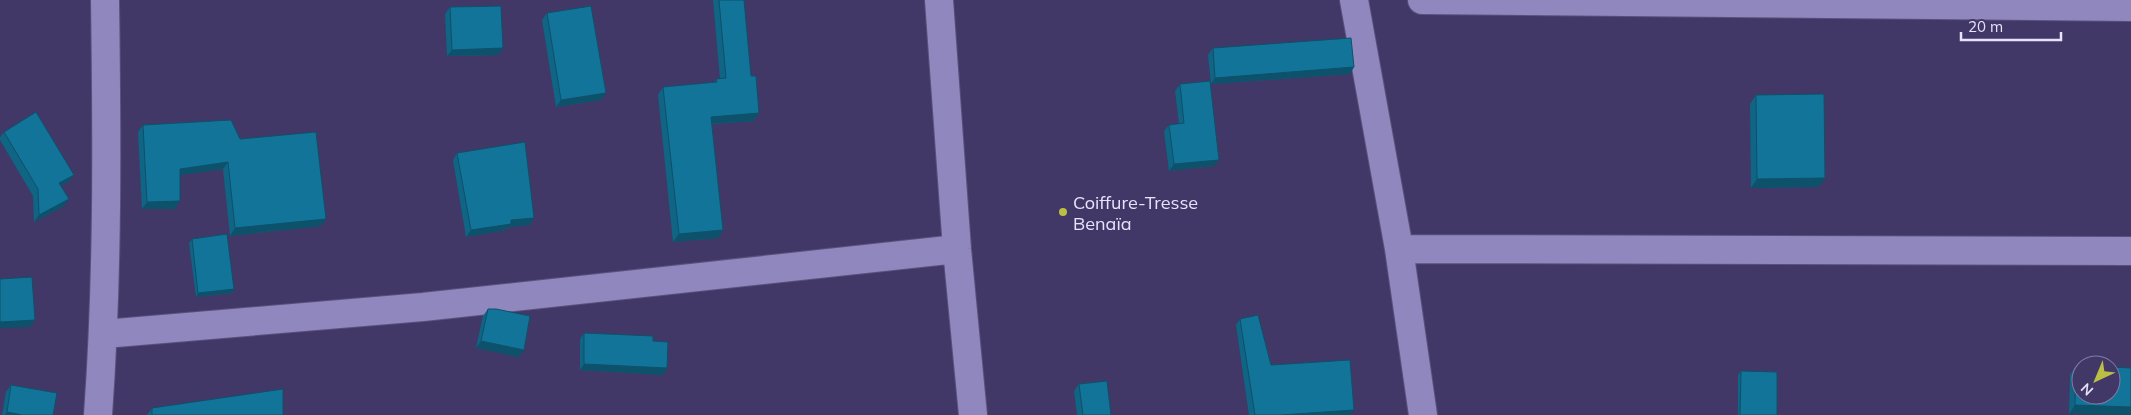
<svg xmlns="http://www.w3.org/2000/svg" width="2131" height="415" font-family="Mulish,sans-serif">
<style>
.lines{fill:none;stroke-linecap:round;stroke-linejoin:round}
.minor-casing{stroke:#595179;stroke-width:30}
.minor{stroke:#8f87bd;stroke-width:28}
.wall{fill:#106484}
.shaded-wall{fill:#0d516b}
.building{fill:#137499;stroke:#0d516b}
.poi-dot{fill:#bcbf44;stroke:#413868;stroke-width:2}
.labels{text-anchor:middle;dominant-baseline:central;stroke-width:4.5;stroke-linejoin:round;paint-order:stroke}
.poi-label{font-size:18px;fill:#e6e3fb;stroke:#413868;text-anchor:start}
</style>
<rect width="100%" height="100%" fill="#413868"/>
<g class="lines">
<g class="minor-casing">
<path id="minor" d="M 939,0 L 957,249 L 973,415
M 1354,0 L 1399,249 L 1423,415
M 1422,0 L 2131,7
M 1399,249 L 2131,251
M 104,334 L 423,307 L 957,249
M 98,415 C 108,277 107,138 105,0"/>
</g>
<use href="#minor" class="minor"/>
</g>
<path class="wall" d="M 713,0 L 744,0 L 751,76 L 759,113 L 753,121 L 712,124 L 723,230 L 718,238 L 673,242 L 658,95 L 663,87 L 715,82 L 716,79 L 720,79 Z
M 450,7 L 503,48 L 498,55 L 447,56 L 445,14 Z
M 547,13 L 601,100 L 556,107 L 542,20 Z
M 1213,48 L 1350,74 L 1211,84 L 1208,55 Z
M 1180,84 L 1214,166 L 1169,171 L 1164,131 L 1169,125 L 1179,124 L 1175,91 Z
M 1756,95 L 1819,187 L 1751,188 L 1750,104 Z
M 143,125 L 240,139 L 321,226 L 230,236 L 223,169 L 180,175 L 175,209 L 142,209 L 138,132 Z
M 4,132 L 74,175 L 69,181 L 61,186 L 64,206 L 34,222 L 33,196 L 0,140 L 0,137 Z
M 457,153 L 530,225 L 509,227 L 506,230 L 466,237 L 453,160 Z
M 192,239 L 234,289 L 232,293 L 196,297 L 189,243 Z
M 488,309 L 519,357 L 476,348 L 483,316 Z
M 1240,319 L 1271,365 L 1350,415 L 1249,415 L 1236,325 Z
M 584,333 L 653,341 L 667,368 L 663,375 L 580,370 L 580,339 Z
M 2076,366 L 2111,395 L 2069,414 L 2070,375 Z
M 1741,371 L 1777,415 L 1738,415 L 1738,375 Z
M 1079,384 L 1111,415 L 1077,415 L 1074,391 Z
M 11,385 L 53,415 L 2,415 L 6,392 Z
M 152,408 L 283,415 L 147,415 Z"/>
<path class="shaded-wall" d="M 503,48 L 498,55 L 447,56 L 452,50 Z
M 1354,67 L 1350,74 L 1211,84 L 1215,78 Z
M 606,93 L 601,100 L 556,107 L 561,100 Z
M 759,113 L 753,121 L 706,124 L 711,117 Z
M 1219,160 L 1214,166 L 1169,171 L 1174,164 Z
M 228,162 L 223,169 L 174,176 L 180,169 Z
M 74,175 L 69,181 L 55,190 L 59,183 Z
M 1825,178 L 1819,187 L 1751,188 L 1757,179 Z
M 69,199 L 64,206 L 34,222 L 39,215 Z
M 180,201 L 175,209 L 142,209 L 147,202 Z
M 534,218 L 530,225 L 509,227 L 506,230 L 466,237 L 471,230 L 511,220 Z
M 326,219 L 321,226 L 230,236 L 235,228 Z
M 723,230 L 718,238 L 673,242 L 679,234 Z
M 234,289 L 232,293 L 196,297 L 198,293 Z
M 35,320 L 30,327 L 0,328 L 0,322 Z
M 481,341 L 524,350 L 519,357 L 476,348 Z
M 584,364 L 667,368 L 663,375 L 580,370 Z
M 2075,405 L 2131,407 L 2131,415 L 2069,414 Z
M 1354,410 L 1350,415 L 1280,415 Z
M 7,412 L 23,415 L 5,415 Z"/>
<path class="building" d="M 719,0 L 744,0 L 751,76 L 756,76 L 759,113 L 711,117 L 723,230 L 679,234 L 663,87 L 717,82 L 716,79 L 726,78 Z
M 501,6 L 503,48 L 452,50 L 450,7 Z
M 591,6 L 606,93 L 561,100 L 547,13 Z
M 1351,38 L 1354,67 L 1215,78 L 1213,48 Z
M 1210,81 L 1219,160 L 1174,164 L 1169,125 L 1184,123 L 1180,84 Z
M 1824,94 L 1825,178 L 1757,179 L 1756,95 Z
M 36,112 L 74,175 L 59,183 L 69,199 L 39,215 L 38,189 L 4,132 Z
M 231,120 L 240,139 L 316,132 L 326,219 L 235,228 L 228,162 L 180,169 L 180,201 L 147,202 L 143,125 Z
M 525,142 L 534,218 L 511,220 L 511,224 L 471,230 L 457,153 Z
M 227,234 L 234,289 L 198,293 L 192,239 Z
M 32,277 L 35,320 L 0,322 L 0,279 Z
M 488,309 L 496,309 L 530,316 L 524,350 L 481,341 Z
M 1258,315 L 1271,365 L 1350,360 L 1354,410 L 1280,415 L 1255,415 L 1240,319 Z
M 584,333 L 653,336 L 653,341 L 668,342 L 667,368 L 584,364 Z
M 2076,366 L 2081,366 L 2081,395 L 2111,395 L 2111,367 L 2131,368 L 2131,407 L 2075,405 Z
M 1741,371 L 1777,372 L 1777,415 L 1740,415 Z
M 1107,381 L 1111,415 L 1083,415 L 1079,384 Z
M 11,385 L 57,393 L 53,415 L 23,415 L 7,412 Z
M 283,389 L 283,415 L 152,415 L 152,408 Z"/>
<circle class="poi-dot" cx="1063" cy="212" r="5"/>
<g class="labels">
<g class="poi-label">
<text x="1073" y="202">Coiffure-Tresse<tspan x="1073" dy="21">Benaïa</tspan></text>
</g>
</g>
<g transform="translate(2096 380) rotate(224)"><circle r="24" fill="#413868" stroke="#837ca3"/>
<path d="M0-4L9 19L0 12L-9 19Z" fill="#bcbf44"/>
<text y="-8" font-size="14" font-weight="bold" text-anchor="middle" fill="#e6e3fb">N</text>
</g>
<path d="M1961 32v8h100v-8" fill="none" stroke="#e6e3fb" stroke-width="2.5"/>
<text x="1968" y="32" font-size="15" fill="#e6e3fb" stroke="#413868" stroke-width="4" paint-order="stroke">20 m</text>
</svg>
